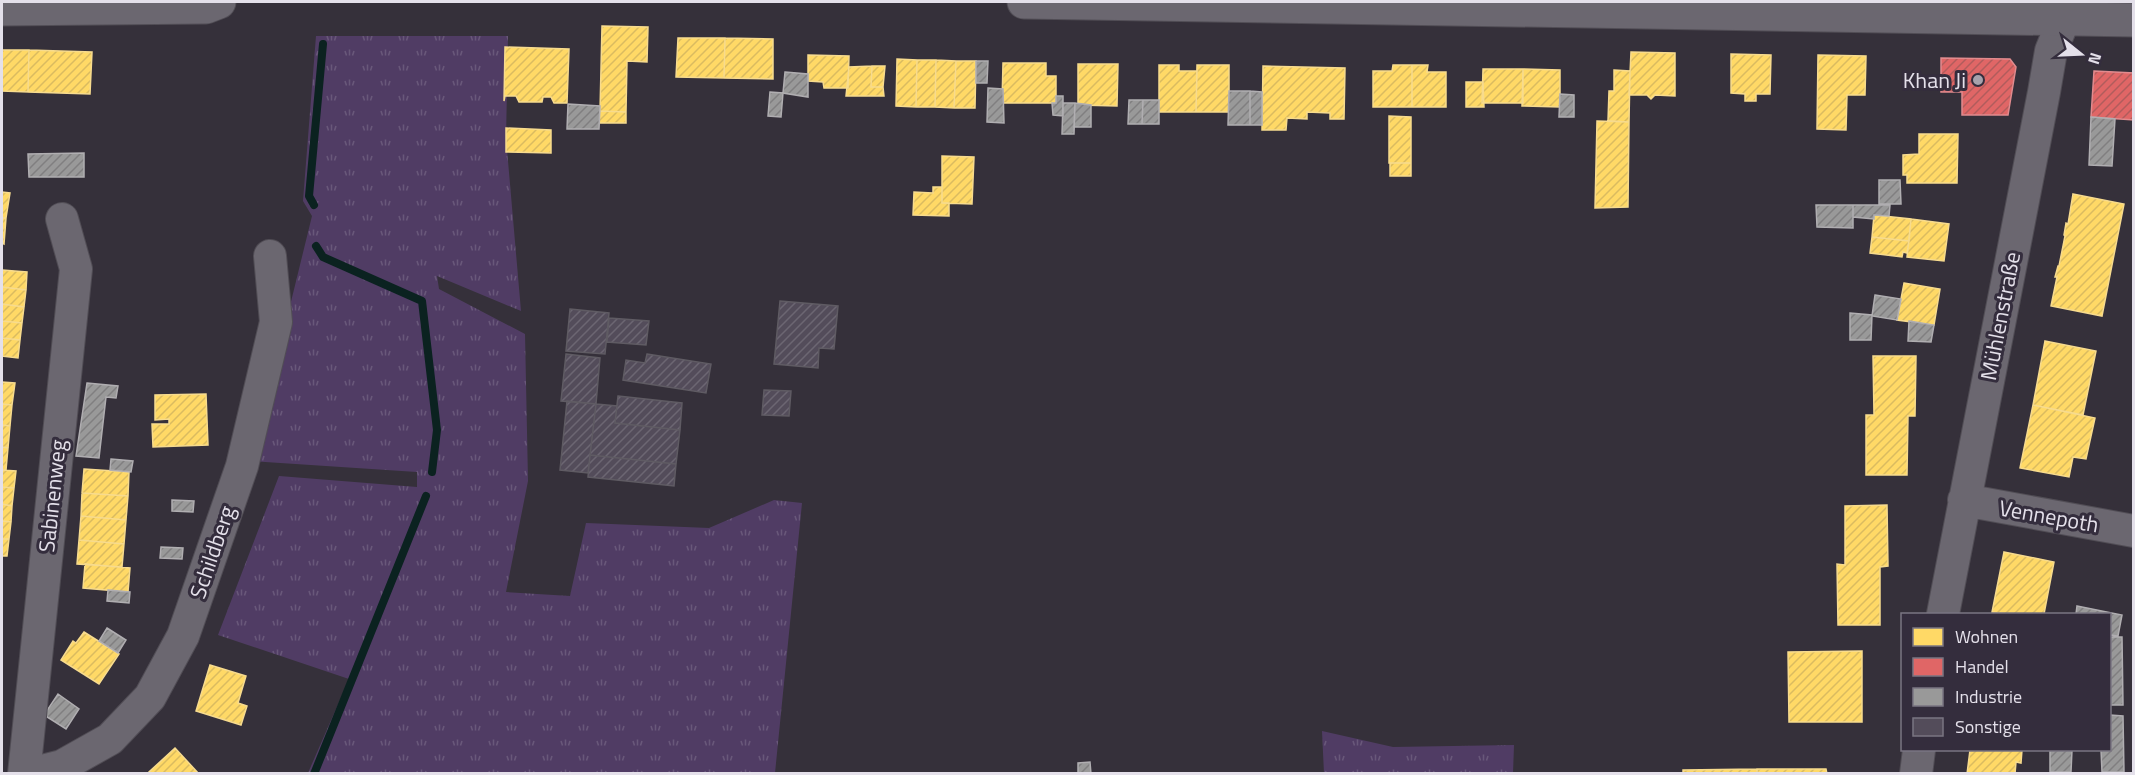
<svg xmlns="http://www.w3.org/2000/svg" width="2135" height="775" font-family="'Titillium Web',sans-serif">
<style>
.grass{fill:url(#grass-tufts)}
.homes{fill:url(#homes-hatch);stroke:#f7db8e;stroke-width:1.5}
.shops{fill:url(#shops-hatch);stroke:#e18b8e;stroke-width:1.5}
.industry{fill:url(#industry-hatch);stroke:#b0aeb1;stroke-width:1.5}
.lines{fill:none;stroke-linecap:round;stroke-linejoin:round}
.stream{stroke:#0b2220;stroke-width:8}
.building{fill:url(#building-hatch);stroke:#5f5b63;stroke-width:1.5}
.minor-casing{stroke:#514d55;stroke-width:34}
.secondary-casing{stroke:#514d55;stroke-width:35}
.minor{stroke:#6b6770;stroke-width:32}
.secondary{stroke:#6b6770;stroke-width:33}
.poi-dot{fill:#a7a2ac;stroke:#342d3d;stroke-width:2}
.labels{text-anchor:middle;dominant-baseline:central;stroke-width:6;stroke-linejoin:round;paint-order:stroke}
.poi-label{font-size:22px;fill:#e4e0ea;stroke:#342d3d;text-anchor:end}
.street-label{font-size:22px;fill:#e4e0ea;stroke:#342d3d}
</style>
<defs>
<pattern id="grass-tufts" width="24" height="20" patternUnits="userSpaceOnUse" patternTransform="scale(1.5)"><rect width="24" height="20" fill="#503c64"/><path d="M3 7l-1-3M5 7V3M7 7l1-3M15 17l-1-3M17 17v-4M19 17l1-3" fill="none" stroke="#69587a"/></pattern>
<pattern id="homes-hatch" width="6" height="6" patternUnits="userSpaceOnUse" patternTransform="scale(1.5)"><rect width="6" height="6" fill="#ffd966"/><path d="M-1 1l2-2M0 6l6-6M5 7l2-2" fill="none" stroke="#dabb60"/></pattern>
<pattern id="shops-hatch" width="6" height="6" patternUnits="userSpaceOnUse" patternTransform="scale(1.5)"><rect width="6" height="6" fill="#e06666"/><path d="M-1 1l2-2M0 6l6-6M5 7l2-2" fill="none" stroke="#b15c5c"/></pattern>
<pattern id="industry-hatch" width="6" height="6" patternUnits="userSpaceOnUse" patternTransform="scale(1.5)"><rect width="6" height="6" fill="#999"/><path d="M-1 1l2-2M0 6l6-6M5 7l2-2" fill="none" stroke="#807f80"/></pattern>
<pattern id="building-hatch" width="6" height="6" patternUnits="userSpaceOnUse" patternTransform="scale(1.5)"><rect width="6" height="6" fill="#534c5a"/><path d="M-1 1l2-2M0 6l6-6M5 7l2-2" fill="none" stroke="#6c6672"/></pattern>
</defs>
<rect width="100%" height="100%" fill="#35303a"/>
<path class="grass" d="M 316,36 L 508,36 L 506,138 L 521,311 L 437,276 L 439,289 L 525,334 L 528,481 L 506,592 L 570,596 L 586,523 L 709,528 L 774,500 L 802,503 L 775,773 L 308,773 L 349,679 L 218,635 L 279,476 L 417,487 L 417,472 L 252,461 L 312,216 L 303,201 Z
M 1322,731 L 1393,747 L 1514,745 L 1513,773 L 1324,773 Z"/>
<path class="homes" d="M 602,26 L 648,27 L 647,62 L 627,61 L 626,112 L 600,111 Z
M 678,38 L 725,38 L 724,78 L 676,77 Z
M 725,38 L 773,39 L 773,79 L 724,78 Z
M 505,47 L 569,49 L 567,103 L 554,103 L 551,97 L 543,97 L 542,102 L 519,102 L 516,96 L 505,96 L 504,101 Z
M 2,50 L 29,50 L 28,92 L 2,91 Z
M 29,50 L 92,52 L 90,94 L 28,92 Z
M 1631,52 L 1675,53 L 1675,96 L 1655,95 L 1651,99 L 1647,95 L 1629,95 Z
M 1731,54 L 1771,55 L 1770,94 L 1756,94 L 1756,101 L 1745,101 L 1745,94 L 1731,93 Z
M 808,55 L 849,56 L 848,88 L 824,88 L 823,82 L 808,81 Z
M 1818,55 L 1866,56 L 1865,95 L 1847,95 L 1846,130 L 1817,129 Z
M 897,59 L 917,60 L 916,107 L 896,106 Z
M 917,60 L 936,60 L 935,107 L 916,107 Z
M 936,60 L 956,61 L 954,108 L 935,107 Z
M 956,61 L 976,61 L 975,108 L 954,108 Z
M 1003,63 L 1046,63 L 1046,76 L 1056,76 L 1056,103 L 1002,103 Z
M 1078,64 L 1118,64 L 1117,106 L 1078,105 Z
M 1159,65 L 1179,65 L 1179,71 L 1197,71 L 1196,112 L 1159,112 Z
M 1197,65 L 1229,65 L 1229,112 L 1196,112 Z
M 1393,65 L 1412,65 L 1412,107 L 1373,107 L 1373,71 L 1392,71 Z
M 1412,65 L 1428,65 L 1427,72 L 1446,72 L 1446,107 L 1412,107 Z
M 872,66 L 885,66 L 883,87 L 871,87 Z
M 872,66 L 871,87 L 883,87 L 884,96 L 846,96 L 849,67 Z
M 1263,66 L 1345,68 L 1344,119 L 1330,119 L 1330,113 L 1307,112 L 1307,119 L 1287,118 L 1286,130 L 1262,130 Z
M 1483,69 L 1523,69 L 1523,103 L 1482,103 Z
M 1523,69 L 1560,70 L 1560,107 L 1522,106 Z
M 1614,70 L 1630,71 L 1629,122 L 1608,121 L 1609,91 L 1614,91 Z
M 1466,82 L 1483,82 L 1484,107 L 1466,107 Z
M 600,111 L 626,112 L 626,123 L 599,123 Z
M 1389,116 L 1411,117 L 1411,163 L 1389,163 Z
M 1597,121 L 1629,122 L 1628,207 L 1595,208 Z
M 506,128 L 551,130 L 551,153 L 506,152 Z
M 1919,134 L 1958,134 L 1957,183 L 1907,183 L 1907,175 L 1903,175 L 1903,155 L 1919,154 Z
M 942,156 L 974,157 L 972,204 L 942,203 Z
M 1390,163 L 1411,163 L 1411,176 L 1390,176 Z
M 933,187 L 942,187 L 942,203 L 949,203 L 949,216 L 913,215 L 914,192 L 933,193 Z
M 2,192 L 10,193 L 6,218 L 2,218 Z
M 2073,194 L 2124,204 L 2102,316 L 2051,306 L 2057,277 L 2055,277 L 2058,266 L 2059,266 L 2065,236 L 2064,235 L 2066,223 L 2068,224 Z
M 1874,215 L 1911,219 L 1909,241 L 1872,237 Z
M 2,218 L 6,218 L 4,244 L 2,243 Z
M 1911,219 L 1949,224 L 1944,261 L 1907,257 Z
M 1872,237 L 1909,241 L 1907,253 L 1903,252 L 1902,257 L 1870,253 Z
M 2,270 L 27,272 L 26,290 L 2,287 Z
M 1904,283 L 1940,289 L 1934,325 L 1897,320 Z
M 2,287 L 26,290 L 24,307 L 2,304 Z
M 2,304 L 24,307 L 22,323 L 2,321 Z
M 2,321 L 22,323 L 20,340 L 2,338 Z
M 2,338 L 20,340 L 18,358 L 2,356 Z
M 2045,341 L 2096,351 L 2083,415 L 2033,405 Z
M 1873,356 L 1916,356 L 1915,416 L 1908,416 L 1907,475 L 1866,475 L 1866,415 L 1874,415 Z
M 2,382 L 15,383 L 12,405 L 2,404 Z
M 206,394 L 208,445 L 153,447 L 152,424 L 169,424 L 169,419 L 155,420 L 155,395 Z
M 2,404 L 12,405 L 10,426 L 2,425 Z
M 2033,405 L 2095,418 L 2086,459 L 2073,457 L 2069,477 L 2020,468 Z
M 2,425 L 10,426 L 8,448 L 2,447 Z
M 2,447 L 8,448 L 6,470 L 2,470 Z
M 84,469 L 129,472 L 128,496 L 82,493 Z
M 2,470 L 16,471 L 14,488 L 2,487 Z
M 2,487 L 14,488 L 12,506 L 2,504 Z
M 82,493 L 128,496 L 126,520 L 81,516 Z
M 2,504 L 12,506 L 11,522 L 2,521 Z
M 1887,505 L 1888,566 L 1880,567 L 1880,625 L 1838,625 L 1837,564 L 1845,565 L 1845,506 Z
M 81,516 L 126,520 L 124,544 L 79,540 Z
M 2,521 L 11,522 L 9,539 L 2,539 Z
M 2,539 L 9,539 L 7,556 L 2,556 Z
M 79,540 L 124,544 L 122,567 L 77,564 Z
M 2004,552 L 2054,562 L 2044,614 L 2006,614 L 1992,612 Z
M 85,564 L 130,568 L 128,592 L 83,588 Z
M 84,632 L 119,654 L 99,684 L 61,660 L 73,641 L 76,643 Z
M 1862,651 L 1862,722 L 1789,722 L 1788,652 Z
M 210,665 L 246,676 L 238,703 L 247,706 L 241,725 L 196,711 Z
M 175,748 L 199,774 L 150,774 L 149,772 Z
M 1970,750 L 2022,750 L 2021,763 L 2016,762 L 2015,774 L 1967,774 Z
M 1757,769 L 1826,769 L 1827,774 L 1757,774 Z
M 1757,769 L 1757,774 L 1683,774 L 1683,770 Z"/>
<path class="shops" d="M 1941,58 L 2010,59 L 2016,67 L 2008,115 L 1962,115 L 1962,92 L 1941,92 Z
M 2094,71 L 2134,73 L 2134,120 L 2091,117 Z"/>
<path class="industry" d="M 976,61 L 988,61 L 987,83 L 976,83 Z
M 785,72 L 808,74 L 808,97 L 783,93 Z
M 988,88 L 1003,89 L 1004,123 L 987,122 Z
M 1229,91 L 1250,91 L 1250,125 L 1228,125 Z
M 1250,91 L 1262,92 L 1262,125 L 1250,125 Z
M 770,92 L 783,93 L 781,117 L 768,116 Z
M 1560,94 L 1574,95 L 1574,117 L 1559,117 Z
M 1056,96 L 1063,96 L 1063,116 L 1053,115 L 1052,103 L 1056,103 Z
M 1129,100 L 1143,100 L 1142,124 L 1128,124 Z
M 1143,100 L 1159,100 L 1159,124 L 1142,124 Z
M 1063,103 L 1075,103 L 1074,134 L 1062,134 Z
M 1075,103 L 1091,105 L 1091,127 L 1074,127 Z
M 568,104 L 600,106 L 599,129 L 567,129 Z
M 2091,117 L 2115,119 L 2112,166 L 2089,165 Z
M 84,153 L 84,177 L 29,177 L 28,154 Z
M 1879,180 L 1900,180 L 1901,204 L 1879,204 Z
M 1816,205 L 1853,205 L 1853,228 L 1817,227 Z
M 1853,205 L 1890,205 L 1889,216 L 1874,215 L 1874,219 L 1853,217 Z
M 1875,295 L 1901,299 L 1897,320 L 1872,316 Z
M 1850,313 L 1872,315 L 1871,340 L 1850,340 Z
M 1909,321 L 1934,325 L 1931,342 L 1908,341 Z
M 87,383 L 118,386 L 116,398 L 106,397 L 99,458 L 76,456 Z
M 111,459 L 133,461 L 131,472 L 110,470 Z
M 172,500 L 194,501 L 193,512 L 172,511 Z
M 161,547 L 183,548 L 182,559 L 160,558 Z
M 108,590 L 130,592 L 129,603 L 107,601 Z
M 2077,606 L 2122,615 L 2118,636 L 2110,635 L 2110,614 L 2076,614 Z
M 107,628 L 126,640 L 118,653 L 99,641 Z
M 2110,637 L 2122,637 L 2123,705 L 2110,705 Z
M 58,694 L 79,709 L 66,729 L 44,715 Z
M 2110,715 L 2123,716 L 2124,772 L 2102,772 L 2101,750 L 2110,750 Z
M 2050,750 L 2072,750 L 2071,772 L 2050,772 Z
M 1090,762 L 1091,774 L 1078,774 L 1078,763 Z"/>
<g class="lines">
<path class="stream" d="M 314,205 L 309,196 L 323,44
M 316,246 L 323,257 L 422,301 L 437,430 L 432,472
M 314,774 L 426,496"/>
</g>
<path class="building" d="M 780,301 L 838,306 L 834,349 L 819,348 L 818,368 L 774,364 Z
M 570,309 L 609,313 L 605,354 L 566,351 Z
M 609,318 L 649,321 L 646,345 L 607,342 Z
M 566,354 L 600,358 L 596,404 L 561,401 Z
M 647,354 L 711,364 L 706,393 L 623,380 L 626,360 L 645,363 Z
M 764,390 L 791,391 L 789,416 L 762,415 Z
M 618,396 L 682,403 L 680,430 L 615,423 Z
M 567,401 L 596,404 L 588,473 L 560,470 Z
M 596,404 L 617,406 L 615,423 L 680,430 L 676,464 L 590,455 Z
M 590,455 L 676,464 L 674,486 L 588,477 Z"/>
<g class="lines">
<g class="minor-casing">
<path id="minor" d="M 1964,500 L 2134,531
M 1943,614 L 2044,92 L 2051,51 L 2071,2
M 24,774 L 76,269 L 62,219
M 30,774 L 62,766 L 110,739 L 150,697 L 183,636 L 242,466 L 276,322 L 270,256
M 1916,774 L 1919,750"/>
</g>
<g class="secondary-casing">
<path id="secondary" d="M 1024,2 L 2134,20
M 2,9 L 206,7 L 219,2"/>
</g>
<use href="#minor" class="minor"/>
<use href="#secondary" class="secondary"/>
</g>
<circle class="poi-dot" cx="1978" cy="80" r="6"/>
<g class="labels">
<g class="poi-label">
<text x="1966" y="80">Khan Ji</text>
</g>
<g class="street-label">
<text transform="translate(2000 316) rotate(-79)">Mühlenstraße</text>
<text transform="translate(52 496) rotate(-84)">Sabinenweg</text>
<text transform="translate(2049 516) rotate(10)">Vennepoth</text>
<text transform="translate(212 552) rotate(-71)">Schildberg</text>
</g>
</g>
<rect width="2135" height="775" fill="none" stroke="#e4e0ea" stroke-width="6"/>
<rect x="1901" y="613" width="210" height="138" fill="#342d3d" stroke="#7a7582" stroke-width="1.5"/>
<rect x="1913" y="628" width="30" height="18" fill="#ffd966" stroke="#7a7582" stroke-width="1.5"/>
<text x="1955" y="643" font-size="18" fill="#e4e0ea">Wohnen</text>
<rect x="1913" y="658" width="30" height="18" fill="#e06666" stroke="#7a7582" stroke-width="1.5"/>
<text x="1955" y="673" font-size="18" fill="#e4e0ea">Handel</text>
<rect x="1913" y="688" width="30" height="18" fill="#999999" stroke="#7a7582" stroke-width="1.5"/>
<text x="1955" y="703" font-size="18" fill="#e4e0ea">Industrie</text>
<rect x="1913" y="718" width="30" height="18" fill="#534c5a" stroke="#7a7582" stroke-width="1.5"/>
<text x="1955" y="733" font-size="18" fill="#e4e0ea">Sonstige</text>
<g transform="translate(2081 54) rotate(108)" stroke="#342d3d" stroke-width="4.5" paint-order="stroke">
<path d="M0-4.5L10 22L0 15L-10 22Z" fill="#e4e0ea"/>
<text y="-9" font-size="16" font-weight="bold" text-anchor="middle" fill="#e4e0ea">N</text>
</g>
</svg>
